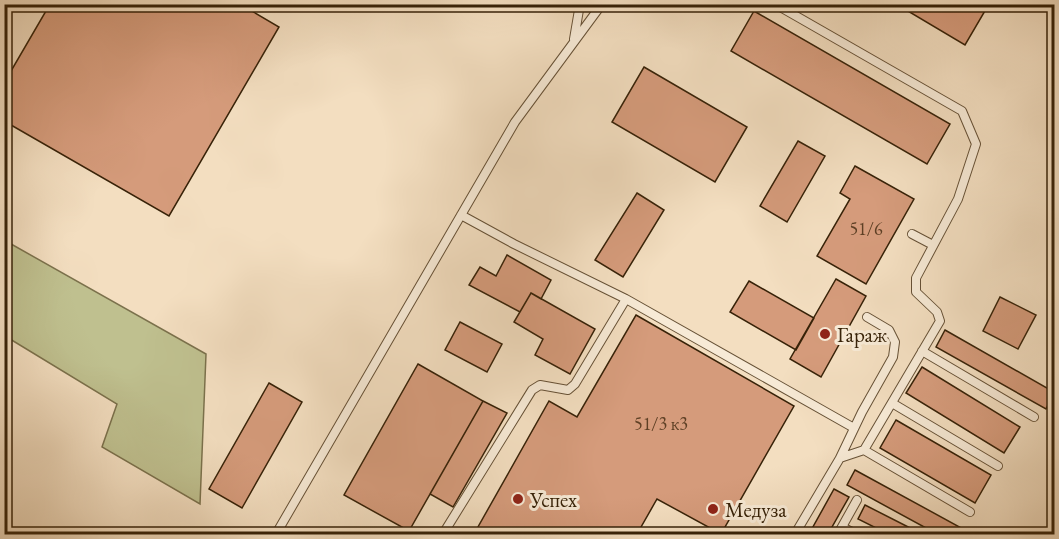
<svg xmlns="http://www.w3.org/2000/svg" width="1059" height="539" font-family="'EB Garamond',serif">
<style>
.green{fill:#bfc08f;stroke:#7b714c;stroke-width:1.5}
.building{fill:#d59b7b;stroke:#372208;stroke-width:1.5}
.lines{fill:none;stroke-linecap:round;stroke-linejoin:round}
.lane-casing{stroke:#665136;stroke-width:10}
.lane{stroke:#f7ead6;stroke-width:8}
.poi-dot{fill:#8f2418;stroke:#f7ead6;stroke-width:2}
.labels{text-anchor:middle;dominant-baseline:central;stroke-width:6;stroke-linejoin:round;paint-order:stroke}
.number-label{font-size:18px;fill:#5e4025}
.poi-label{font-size:21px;fill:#372208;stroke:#f7ead6;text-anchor:start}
</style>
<rect width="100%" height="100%" fill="#f3dec0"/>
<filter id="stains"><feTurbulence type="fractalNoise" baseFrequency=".00333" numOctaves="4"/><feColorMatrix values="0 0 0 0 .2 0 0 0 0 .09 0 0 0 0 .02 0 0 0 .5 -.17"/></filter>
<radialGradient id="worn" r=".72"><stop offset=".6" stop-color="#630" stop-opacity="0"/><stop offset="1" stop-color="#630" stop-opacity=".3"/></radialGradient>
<path class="green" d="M 4,240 L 206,354 L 200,504 L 102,447 L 117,404 L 5,336 Z"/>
<path class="building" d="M 50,4 L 240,4 L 279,27 L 169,216 L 4,121 L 4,83 Z
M 896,4 L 989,4 L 965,45 Z
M 754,11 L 950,124 L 927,164 L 731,51 Z
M 644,67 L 747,127 L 715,182 L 612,122 Z
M 798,141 L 825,156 L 787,222 L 760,206 Z
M 855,166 L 914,199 L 866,284 L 817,256 L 850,199 L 840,193 Z
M 637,193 L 664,210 L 623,277 L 595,260 Z
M 507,255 L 551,280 L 541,299 L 531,293 L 520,312 L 469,285 L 480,267 L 496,276 Z
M 836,279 L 866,296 L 821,377 L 790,359 Z
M 749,281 L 814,318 L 796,350 L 730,312 Z
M 531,293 L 595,329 L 570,374 L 535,355 L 543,339 L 514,322 Z
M 1000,297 L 1036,315 L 1018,349 L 983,331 Z
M 636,315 L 794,406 L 721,534 L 657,499 L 637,534 L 474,534 L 549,401 L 577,417 Z
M 460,322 L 502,344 L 487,372 L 445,350 Z
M 945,330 L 1054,392 L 1046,409 L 936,347 Z
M 418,364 L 483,401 L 409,531 L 344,495 Z
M 922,367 L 1020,427 L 1004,453 L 906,393 Z
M 269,383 L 302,402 L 242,508 L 209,489 Z
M 483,401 L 507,413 L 453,507 L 430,494 Z
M 896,420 L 991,475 L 975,503 L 880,448 Z
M 855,470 L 965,530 L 963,534 L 937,534 L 847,485 Z
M 834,489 L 849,497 L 828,534 L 809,534 Z
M 865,505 L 922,534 L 888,534 L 858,519 Z"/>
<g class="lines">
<g class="lane-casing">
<path id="lane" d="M 775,4 L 962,111 L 976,144 L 958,199 L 916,278 L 916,292 L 937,312 L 940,321 L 864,450 L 840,458 L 795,534
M 574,39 L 580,4
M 461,215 L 514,244 L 626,299
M 912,234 L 933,245
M 922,351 L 1034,417
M 892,403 L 998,466
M 864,450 L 970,512
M 840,458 L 862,412 L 893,357 L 895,342 L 889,330 L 867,317
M 842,527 L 856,534
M 276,534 L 515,122 L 602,4
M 443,534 L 532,390 L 540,385 L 568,390 L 575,384 L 626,299 L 854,428
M 838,534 L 857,500"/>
</g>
<use href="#lane" class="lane"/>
</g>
<g class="poi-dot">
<circle cx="825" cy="334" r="6"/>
<circle cx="518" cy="499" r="6"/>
<circle cx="713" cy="509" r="6"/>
</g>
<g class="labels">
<g class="number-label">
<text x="866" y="228">51/6</text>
<text x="661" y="423">51/3 к3</text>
</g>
<g class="poi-label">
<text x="837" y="334">Гараж</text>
<text x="530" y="499">Успех</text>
<text x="725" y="509">Медуза</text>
</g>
</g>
<rect width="1059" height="539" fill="none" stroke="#f3dec0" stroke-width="24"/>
<rect x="6" y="6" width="1047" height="527" fill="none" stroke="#372208" stroke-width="3"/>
<rect x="12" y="12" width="1035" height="515" fill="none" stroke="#372208" stroke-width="1.5"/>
<rect width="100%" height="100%" filter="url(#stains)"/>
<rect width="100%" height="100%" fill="url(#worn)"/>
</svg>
